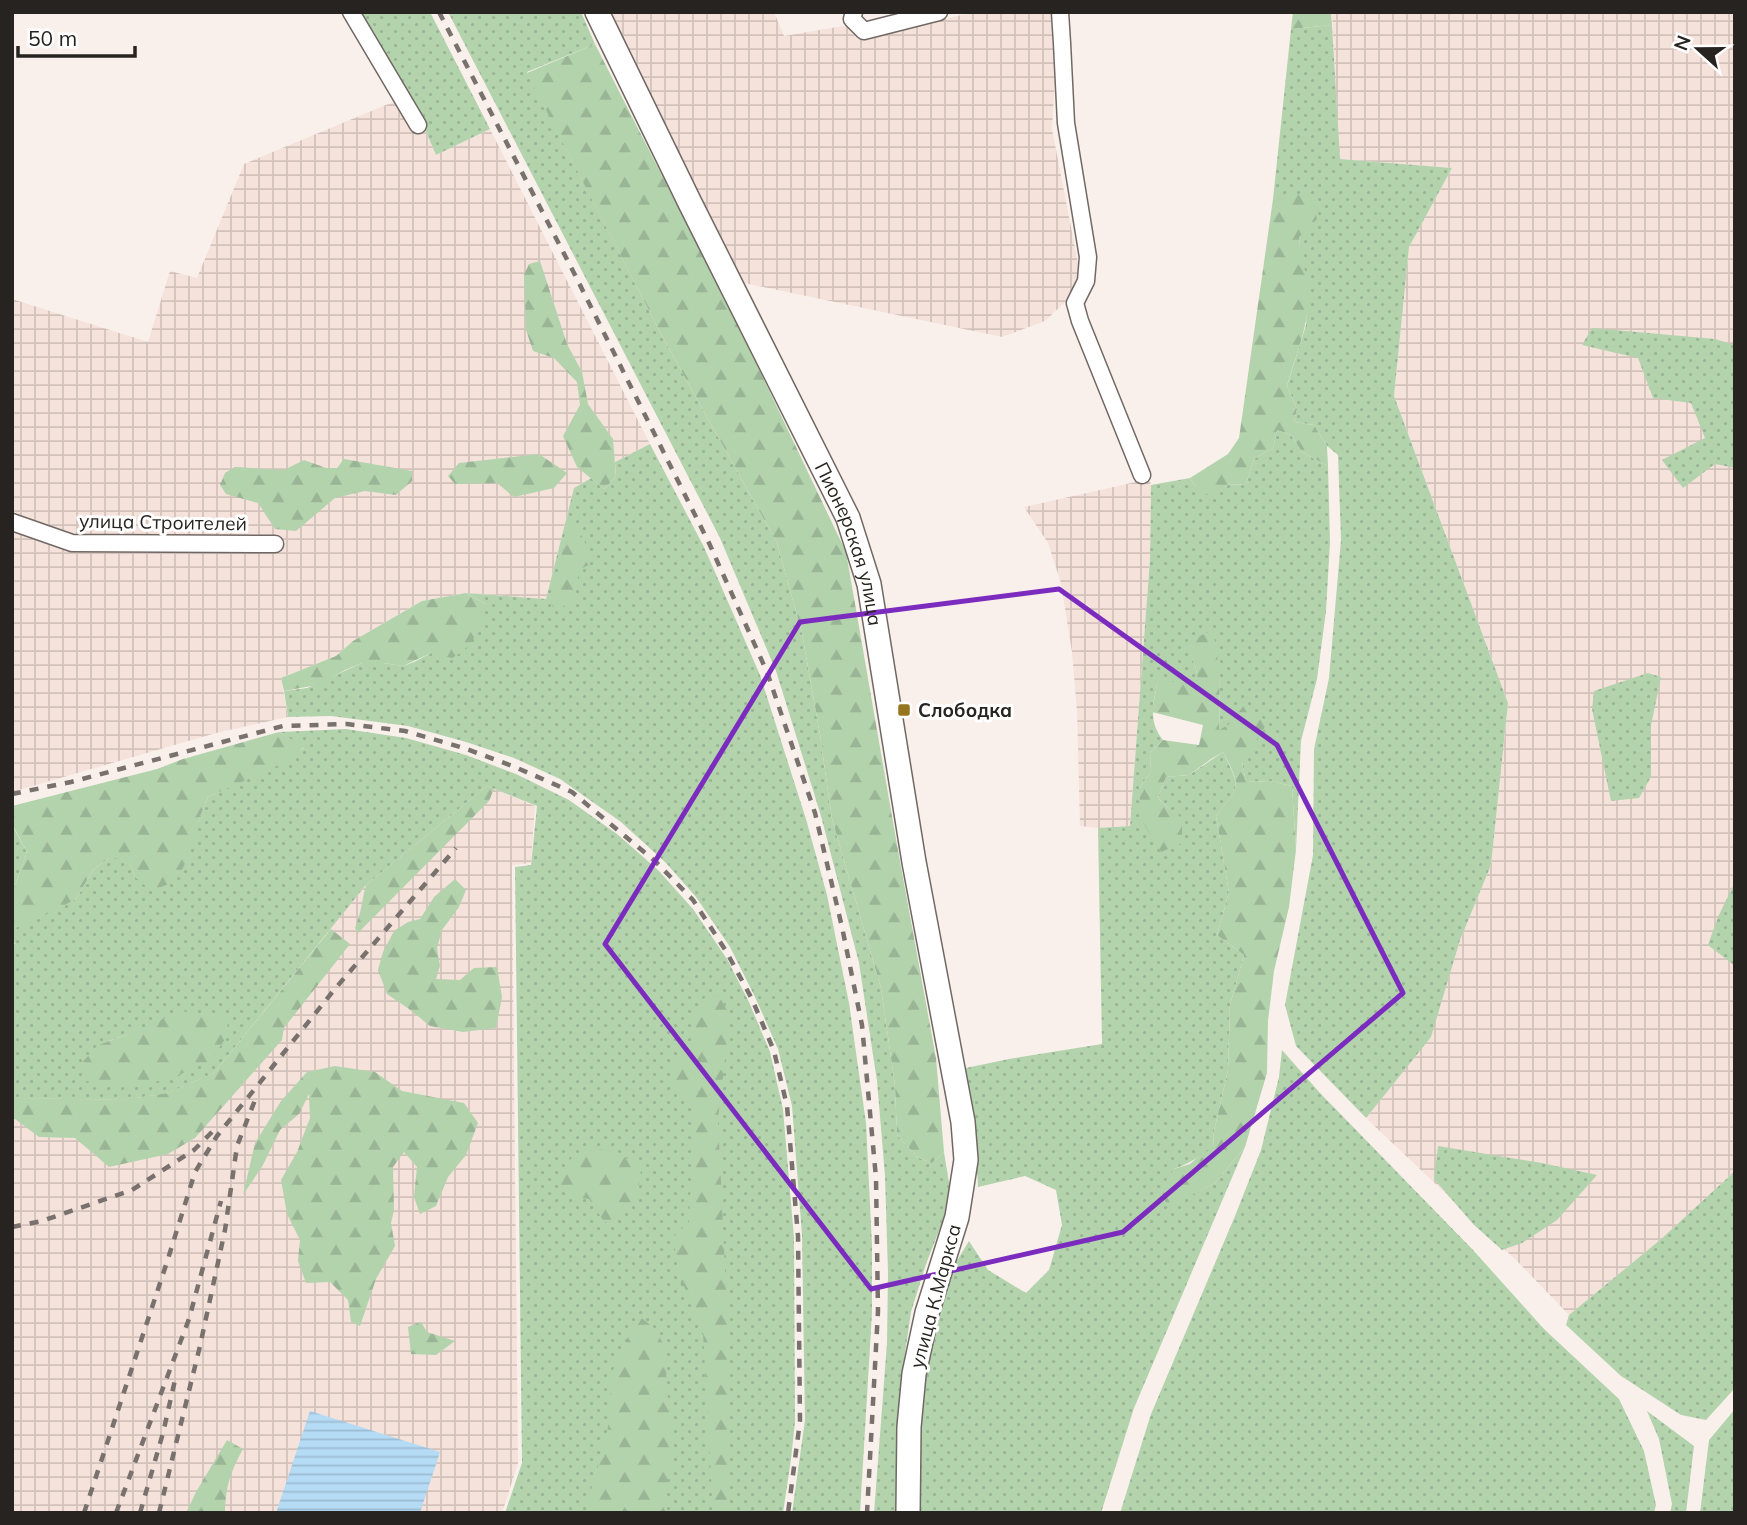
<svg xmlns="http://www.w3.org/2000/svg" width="1747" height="1525" font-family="Mulish,sans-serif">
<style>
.industrial{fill:url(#industrial-grid)}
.grass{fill:url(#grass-dots);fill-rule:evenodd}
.forest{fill:url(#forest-firs)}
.water{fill:url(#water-rules)}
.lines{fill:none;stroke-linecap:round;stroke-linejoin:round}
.minor-casing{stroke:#716864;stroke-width:19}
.secondary-casing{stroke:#716864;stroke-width:26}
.minor{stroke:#fff;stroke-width:16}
.secondary{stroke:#fff;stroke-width:23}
.rail{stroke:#78716e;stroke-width:4.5;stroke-dasharray:9 9;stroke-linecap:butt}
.marked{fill:none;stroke:#7b2cbf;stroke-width:5;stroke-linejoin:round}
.poi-dot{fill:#97741e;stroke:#fff;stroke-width:2.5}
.labels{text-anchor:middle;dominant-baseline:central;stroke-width:6;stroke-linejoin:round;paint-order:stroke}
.street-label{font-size:19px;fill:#272321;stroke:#fff}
.poi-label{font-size:19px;font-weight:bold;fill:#272321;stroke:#fff;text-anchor:start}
</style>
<defs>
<pattern id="industrial-grid" width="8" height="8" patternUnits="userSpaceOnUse" patternTransform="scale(1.75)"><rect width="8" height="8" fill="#f5e2da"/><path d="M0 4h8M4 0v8" fill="none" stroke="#d2c2bb"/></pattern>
<pattern id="grass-dots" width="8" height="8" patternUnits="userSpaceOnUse" patternTransform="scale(1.75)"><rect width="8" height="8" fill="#b3d3ad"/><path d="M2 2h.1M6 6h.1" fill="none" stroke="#9ab595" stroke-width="1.8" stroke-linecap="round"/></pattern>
<pattern id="forest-firs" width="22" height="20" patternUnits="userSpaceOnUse" patternTransform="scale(1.75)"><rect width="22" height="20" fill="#b3d3ad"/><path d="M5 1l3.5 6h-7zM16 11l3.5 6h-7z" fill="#9ab595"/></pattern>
<pattern id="water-rules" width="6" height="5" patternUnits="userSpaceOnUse" patternTransform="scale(1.75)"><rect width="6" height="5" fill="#b5dbf5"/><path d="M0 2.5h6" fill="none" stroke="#9cbcd2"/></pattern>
</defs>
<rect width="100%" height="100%" fill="#faf0eb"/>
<path class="industrial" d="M 608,12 L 774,12 L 784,36 L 849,25 L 867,40 L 961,15 L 992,12 L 1050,12 L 1057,44 L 1052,129 L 1081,279 L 1066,301 L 1045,321 L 1002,337 L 744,283 Z
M 1332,12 L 1735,12 L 1735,1171 L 1660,1240 L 1569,1315 L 1519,1263 L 1366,1118 L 1430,1037 L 1460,940 L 1491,865 L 1508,703 L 1394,396 L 1409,247 L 1452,168 L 1339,159 Z
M 410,95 L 436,155 L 490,129 L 650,444 L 615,462 L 574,488 L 546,599 L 466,593 L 422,601 L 353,641 L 336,656 L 281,678 L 288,717 L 216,733 L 12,792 L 12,299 L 148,342 L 170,271 L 197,278 L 244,164 Z
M 1149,479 L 1151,485 L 1150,559 L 1130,826 L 1098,828 L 1080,826 L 1077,711 L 1072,652 L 1061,583 L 1048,543 L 1024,507 Z
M 487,786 L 535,806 L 531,863 L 512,865 L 518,1463 L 502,1513 L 12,1513 L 12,1098 L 123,1100 L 214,1073 L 366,885 Z"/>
<path class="grass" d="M 361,12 L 430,12 L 490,129 L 436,155 L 410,95 Z
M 448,12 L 581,12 L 595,44 L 527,72 L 662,336 L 777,543 L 802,633 L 820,735 L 832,819 L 881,988 L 895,1086 L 897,1135 L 917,1157 L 932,1163 L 944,1152 L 950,1189 L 944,1218 L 926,1264 L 911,1312 L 903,1367 L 896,1513 L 874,1513 L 887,1343 L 888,1273 L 885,1176 L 877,1081 L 859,963 L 821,816 L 776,671 L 720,538 Z
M 1332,25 L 1340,159 L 1452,168 L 1409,247 L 1394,396 L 1508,703 L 1491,865 L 1460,940 L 1431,1037 L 1366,1118 L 1296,1046 L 1285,1005 L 1313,855 L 1314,749 L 1329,678 L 1341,540 L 1338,455 L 1327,446 L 1314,425 L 1294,422 L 1297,409 L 1287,386 L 1306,325 L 1308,287 L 1300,253 L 1299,237 L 1273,199 L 1291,29 Z
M 1592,328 L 1715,339 L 1735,345 L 1735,468 L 1715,464 L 1683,488 L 1662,460 L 1705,438 L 1691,403 L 1653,398 L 1638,358 L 1582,345 Z
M 1277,430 L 1291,435 L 1302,452 L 1328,466 L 1330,542 L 1326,611 L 1317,679 L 1301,741 L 1296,850 L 1292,786 L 1270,781 L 1246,782 L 1242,762 L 1230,724 L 1219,731 L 1220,674 L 1187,642 L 1196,669 L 1200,687 L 1158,680 C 1154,702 1147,720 1163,740 L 1150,753 L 1151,772 L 1139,788 L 1182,818 L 1168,808 L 1158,798 L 1166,777 L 1189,775 L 1223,752 C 1240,788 1242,784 1216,816 L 1229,892 L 1217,935 L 1244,955 L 1230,1005 L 1228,1070 L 1214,1131 L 1213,1149 C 1199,1156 1189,1164 1174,1169 L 1168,1206 L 1215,1183 L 1245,1147 L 1134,1408 L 1101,1513 L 918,1513 L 919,1427 L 927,1365 L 952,1269 L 969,1241 L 988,1270 L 1026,1293 L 1049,1270 L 1062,1225 L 1056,1190 L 1025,1176 L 978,1187 L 974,1119 L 961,1069 L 1009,1059 L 1102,1044 L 1098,828 L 1130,826 L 1150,559 L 1151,485 L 1190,478 L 1196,487 L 1246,484 L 1254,459 L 1273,448 Z
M 650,444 L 704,547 L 760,675 L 806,819 L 827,895 L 849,1003 L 866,1123 L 872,1245 L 872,1313 L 860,1513 L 792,1513 L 805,1420 L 802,1235 L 792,1106 L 778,1049 L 755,997 L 730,947 L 696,897 L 666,863 L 621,822 L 560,779 L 514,758 L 466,742 L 408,726 L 331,716 L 288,717 L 284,691 L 307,688 L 362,663 L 383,663 L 403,666 L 414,662 L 431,653 L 486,604 L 466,593 L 546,599 L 574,488 L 591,478 L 604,489 L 616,477 L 615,462 Z
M 1648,673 L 1661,677 L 1651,725 L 1651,777 L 1639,798 L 1611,801 L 1592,709 L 1594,691 Z
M 346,729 L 406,738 L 466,755 L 516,774 L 569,800 L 617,834 L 658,870 L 693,909 L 727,959 L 749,1002 L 770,1052 L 783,1109 L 794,1238 L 795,1422 L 791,1459 L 783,1513 L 505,1513 L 522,1463 L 515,867 L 531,865 L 537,806 L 487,786 L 366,885 L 214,1073 L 168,1093 L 123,1100 L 12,1098 L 12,948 L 15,943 L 12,943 L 12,928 L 76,899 L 93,870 L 109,858 L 129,858 L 135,877 L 198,822 L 208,797 L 246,779 L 304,748 L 279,732 ZM 129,1034 L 170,1079 L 98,1045 Z
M 12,825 L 27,852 L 16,883 L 12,885 Z
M 1735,882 L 1735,966 L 1708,945 L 1718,917 Z
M 1282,1050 L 1320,1093 L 1473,1250 L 1544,1329 L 1619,1399 L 1644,1451 L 1656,1505 L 1654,1513 L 1120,1513 L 1151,1414 L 1235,1216 L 1261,1150 L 1279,1077 Z
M 1438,1146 L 1542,1163 L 1597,1175 L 1557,1220 L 1522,1243 L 1502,1250 L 1474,1225 L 1434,1179 Z
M 1735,1171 L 1735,1388 L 1706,1420 L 1681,1415 L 1621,1376 L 1566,1325 L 1569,1315 L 1660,1240 Z
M 1735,1409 L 1735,1513 L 1700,1513 L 1709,1440 Z
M 1647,1411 L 1694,1446 L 1686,1513 L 1670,1513 L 1672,1504 L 1659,1439 Z"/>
<path class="forest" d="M 1293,12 L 1331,12 L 1332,25 L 1291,29 Z
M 595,44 L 737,323 L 846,552 L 897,845 L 936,1058 L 944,1152 L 932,1163 L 917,1157 L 897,1135 L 895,1086 L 881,988 L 832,819 L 820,735 L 802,633 L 777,543 L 662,336 L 527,73 Z
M 1292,193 L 1311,196 L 1317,219 L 1299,237 C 1300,256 1305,268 1308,285 C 1312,318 1296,354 1287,386 L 1297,409 L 1294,422 L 1314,425 L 1327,446 L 1328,466 L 1302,452 L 1291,435 L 1277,430 L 1273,448 L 1254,459 L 1246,484 L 1226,485 L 1213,498 L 1196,487 L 1190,478 L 1228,454 L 1239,438 L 1273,199 Z
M 540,261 L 567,344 L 582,372 L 588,404 L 613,439 L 616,477 L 604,489 L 577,467 L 563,436 L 580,405 L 577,382 L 554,358 L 533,351 L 526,330 L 524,275 L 529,264 Z
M 539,454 L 567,473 L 554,488 L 514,497 L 497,483 L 455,484 L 448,476 L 459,463 Z
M 344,459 L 412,471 L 412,481 L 396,495 L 365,491 L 335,498 L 296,531 L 275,529 L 258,503 L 226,494 L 220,485 L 225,473 L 235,467 L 284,470 L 304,460 L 326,468 L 337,468 Z
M 577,526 L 591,555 L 589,565 L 580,569 L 573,600 L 555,612 L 551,602 L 561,558 L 566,527 Z
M 466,593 L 486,604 C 479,628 476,645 452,658 L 431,653 L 403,666 L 383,663 L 362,663 L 345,670 L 317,685 L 284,691 L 281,678 L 336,656 L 353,641 L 422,601 Z
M 1213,630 L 1220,674 L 1219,730 L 1230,724 L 1244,705 L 1268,722 L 1242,762 L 1246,782 L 1270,781 L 1292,786 L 1296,850 L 1289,907 L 1274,971 L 1268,1021 L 1267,1073 L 1245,1147 L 1215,1183 L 1168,1207 L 1160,1189 L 1174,1169 L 1190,1164 L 1199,1156 L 1213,1148 L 1214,1131 L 1228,1070 L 1230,1005 L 1244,955 L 1217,935 L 1229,892 L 1216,816 C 1241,785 1241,787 1223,752 L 1211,759 L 1189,775 L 1166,777 L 1158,798 L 1168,808 L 1182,818 L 1182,843 L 1161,852 L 1142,821 L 1139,788 L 1151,772 L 1150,753 L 1163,740 L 1199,745 L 1203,725 L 1152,712 L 1158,679 L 1199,686 L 1196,669 L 1186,642 Z
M 279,732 L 304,747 L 288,761 L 208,797 L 198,822 L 190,854 L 176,881 L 151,891 L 135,877 L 129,859 L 109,858 L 93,870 L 76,899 L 28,924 L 12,929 L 12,885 L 16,883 L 27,852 L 12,824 L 12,806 L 157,769 L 183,759 Z
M 487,786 L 494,789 L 489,801 L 358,933 L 355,928 C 361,914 362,900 366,885 Z
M 455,879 L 466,890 L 459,907 L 442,930 L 437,948 L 440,966 L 436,979 L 460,980 L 474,968 L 497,967 L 502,997 L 496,1028 L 463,1032 L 430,1026 L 409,1009 L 387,994 L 378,970 L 383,952 L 394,931 L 408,922 L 420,919 L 434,897 Z
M 331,929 L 350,944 L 284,1028 L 282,1040 L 195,1138 L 168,1154 L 109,1167 L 75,1138 L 39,1137 L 15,1119 L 12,1120 L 12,1098 L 123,1100 L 168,1093 L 214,1073 Z
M 720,996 L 730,1016 L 718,1119 L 728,1333 L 728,1513 L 713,1513 L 703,1333 L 684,1286 L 681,1286 L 673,1237 L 689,1222 L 694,1104 L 678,1099 L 669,1063 L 693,1053 L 692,1024 L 704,998 Z
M 180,1011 L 227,1017 L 228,1035 L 210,1061 L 170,1079 L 118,1088 L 86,1081 L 80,1065 L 98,1045 L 129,1034 Z
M 335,1066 L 375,1072 L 402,1091 L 464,1103 L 478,1123 L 466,1155 L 448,1177 L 436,1206 L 420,1214 L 414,1197 L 417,1167 L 404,1152 L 393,1167 L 394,1210 L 391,1223 L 395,1246 L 376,1279 L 360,1326 L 351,1322 L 348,1300 L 330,1282 L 306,1283 L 298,1261 L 300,1240 L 287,1214 L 281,1180 L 297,1152 L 310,1118 L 309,1094 L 299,1114 L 280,1130 L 263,1165 L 243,1195 L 255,1143 L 281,1101 L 307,1072 Z
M 597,1149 L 618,1152 L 641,1169 L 638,1193 L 625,1212 L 605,1223 L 589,1199 L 571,1196 L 554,1179 L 575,1154 Z
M 638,1315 L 654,1328 L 667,1350 L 666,1385 L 671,1418 L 673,1449 L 664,1503 L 665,1513 L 592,1513 L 588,1500 L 601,1456 L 610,1419 L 611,1374 Z
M 421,1322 L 427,1332 L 455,1341 L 436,1355 L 411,1354 L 408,1327 Z
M 227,1440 L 243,1449 C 230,1473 226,1485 225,1513 L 186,1513 L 196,1492 Z"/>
<path class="water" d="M 310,1411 L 440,1452 L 420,1513 L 276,1513 Z"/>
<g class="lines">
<g class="minor-casing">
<path id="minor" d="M 351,12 L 418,125
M 854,12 L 852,19 L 864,31 L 939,12
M 1060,12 L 1062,43 L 1066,123 L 1088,257 L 1086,281 L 1075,303 L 1080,321 L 1142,475
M 12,522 L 72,543 L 275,544"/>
</g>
<g class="secondary-casing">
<g id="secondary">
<path id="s1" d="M 597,12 L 690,203 L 848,518 L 869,584 L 914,862 L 963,1122 L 966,1160 L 957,1217 L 927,1313 L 914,1374 L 909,1427 L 908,1513"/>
</g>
</g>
<use href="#minor" class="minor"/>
<use href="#secondary" class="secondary"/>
<path class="rail" d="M 439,12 L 574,273 L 709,543 L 767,672 L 815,813 L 842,927 L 862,1025 L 876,1178 L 878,1311 L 867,1513
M 12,794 L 71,782 L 283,726 L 347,724 L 405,731 L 464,748 L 515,767 L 572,792 L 656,862 L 693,900 L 726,951 L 752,999 L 774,1051 L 787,1106 L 798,1236 L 800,1421 L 788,1513
M 12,1227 L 42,1221 L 132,1190 L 194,1150 L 212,1132
M 84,1513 L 167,1262 L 195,1172 L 217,1136 L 334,990 L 456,848
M 116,1513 L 189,1319 L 221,1201
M 140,1513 L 163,1433 L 175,1380
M 159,1513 L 200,1346 L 225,1230 L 237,1146 L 257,1095"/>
</g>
<path class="marked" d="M 1059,589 L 1277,745 L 1403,993 L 1123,1232 L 871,1289 L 605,944 L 800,622 Z"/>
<rect class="poi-dot" x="897" y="703" width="14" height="14" rx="3.5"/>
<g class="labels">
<g class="street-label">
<text transform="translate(163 522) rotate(1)">улица Строителей</text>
<text stroke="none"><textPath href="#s1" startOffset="590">Пионерская улица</textPath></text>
<text transform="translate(935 1296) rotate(-75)">улица К.Маркса</text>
</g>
<g class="poi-label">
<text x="918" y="710">Слободка</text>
</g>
</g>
<rect width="1747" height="1525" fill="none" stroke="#272321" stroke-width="28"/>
<g transform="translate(1698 49) rotate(291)" stroke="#ffffff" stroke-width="5" paint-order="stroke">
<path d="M0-5L12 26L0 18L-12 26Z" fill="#272321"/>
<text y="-10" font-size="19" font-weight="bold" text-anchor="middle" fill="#272321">N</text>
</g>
<path d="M18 46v10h117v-10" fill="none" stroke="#272321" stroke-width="3.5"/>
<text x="28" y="46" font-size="21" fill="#272321" stroke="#ffffff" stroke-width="5" paint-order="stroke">50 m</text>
</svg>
